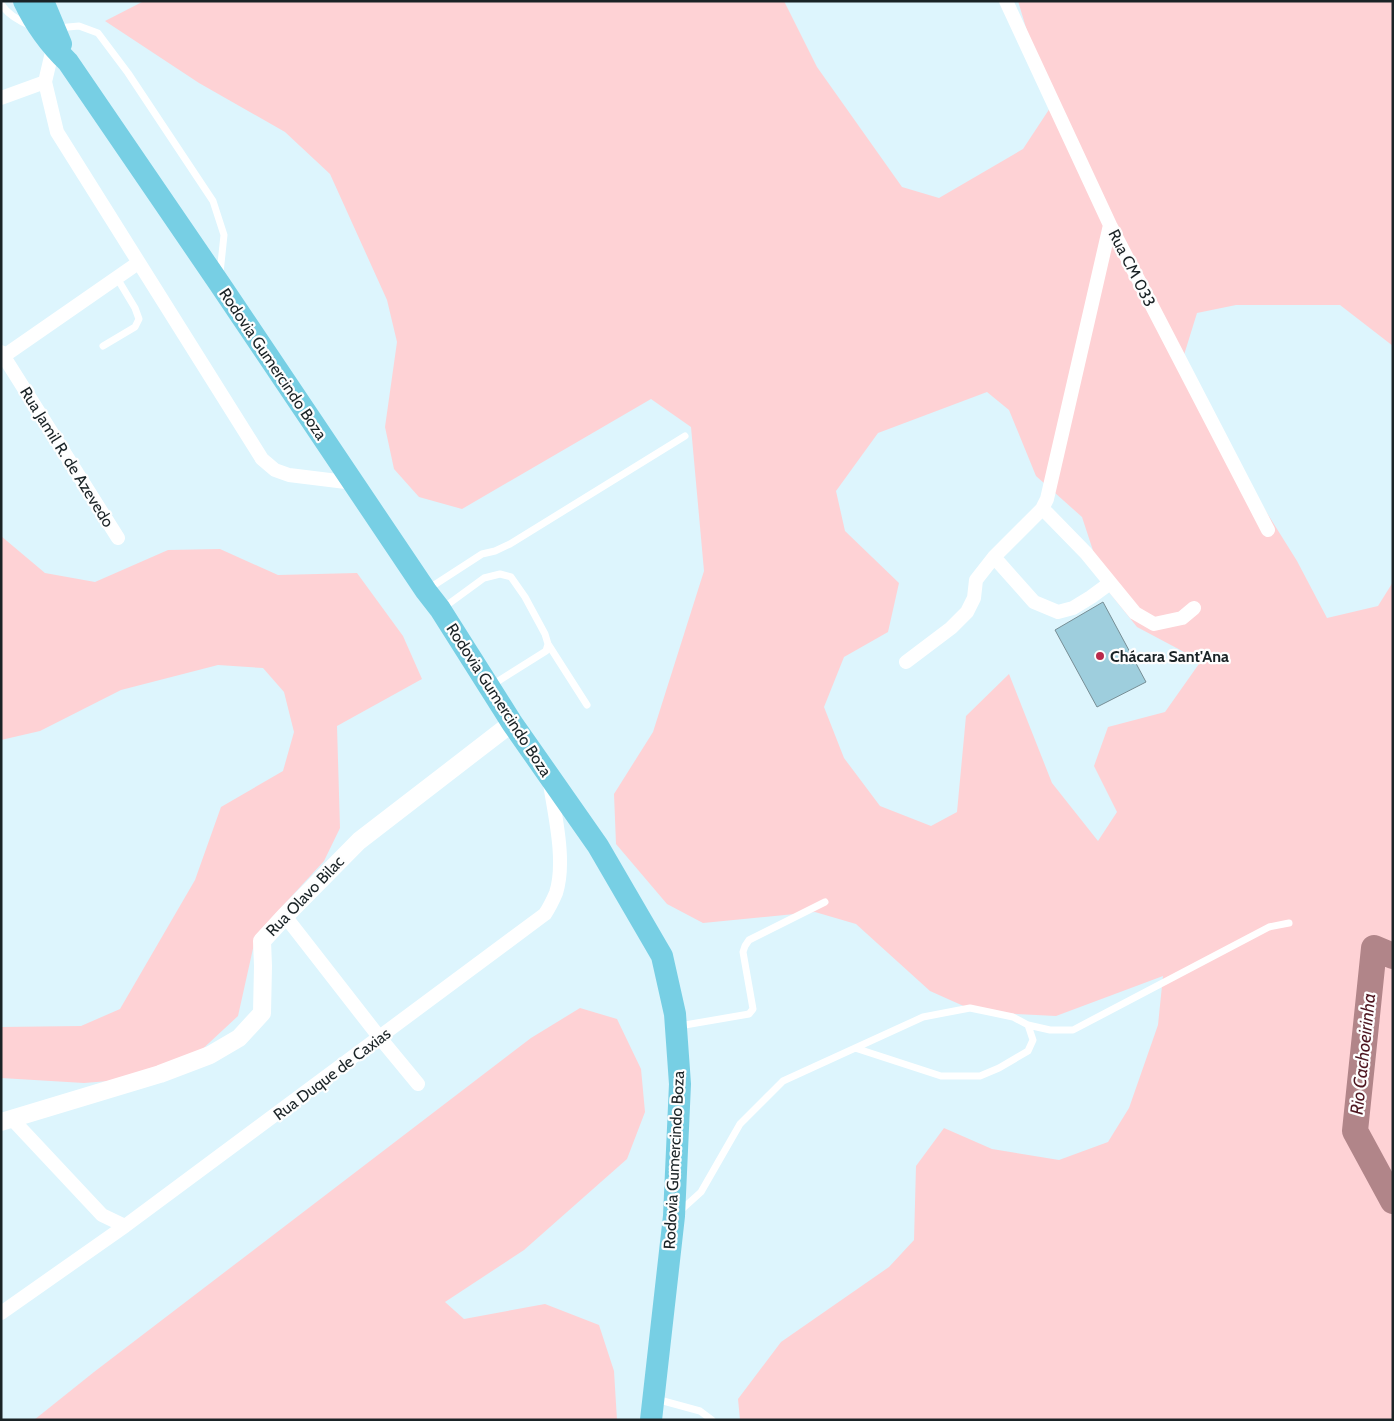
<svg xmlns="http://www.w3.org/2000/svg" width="1394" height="1421" font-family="Cabin,sans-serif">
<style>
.green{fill:#fed2d5;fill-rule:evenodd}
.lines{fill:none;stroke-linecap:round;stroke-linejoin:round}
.river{stroke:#b18589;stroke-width:26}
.building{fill:#9ecedd;stroke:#778e95}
.service{stroke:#fff;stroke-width:7}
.minor{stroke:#fff;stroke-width:14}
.tertiary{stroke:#fff;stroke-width:18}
.primary{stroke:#77cfe4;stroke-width:22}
.poi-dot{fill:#b9294b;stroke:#fefefe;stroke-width:2}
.labels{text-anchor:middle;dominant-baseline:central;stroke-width:4.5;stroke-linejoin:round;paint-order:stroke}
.street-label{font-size:16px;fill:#1a2326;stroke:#fefefe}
.poi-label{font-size:16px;font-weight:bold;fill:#1a2326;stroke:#fefefe;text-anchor:start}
.water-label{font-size:18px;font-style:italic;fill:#4e1620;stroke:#fefefe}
</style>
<rect width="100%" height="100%" fill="#ddf5fd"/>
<path class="green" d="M 144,1 L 784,1 L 817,67 L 902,187 L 939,198 L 1023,149 L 1050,108 L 1018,1 L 1393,1 L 1393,346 L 1340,305 L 1236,305 L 1197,313 L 1184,355 L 1252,489 L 1297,561 L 1327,618 L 1378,606 L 1393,582 L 1393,1420 L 740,1420 L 738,1399 L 781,1342 L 889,1267 L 914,1240 L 916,1166 L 944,1128 L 992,1149 L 1059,1160 L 1108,1142 L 1129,1108 L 1158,1025 L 1163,976 L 1056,1016 L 977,1012 L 930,991 L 856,924 L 815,912 L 703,923 L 667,904 L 616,844 L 614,794 L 653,732 L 704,571 L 691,427 L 651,399 L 462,509 L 419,497 L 394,469 L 385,427 L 397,342 L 387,300 L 330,174 L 285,132 L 199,83 L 105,21 ZM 987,392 L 1009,410 L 1036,476 L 1082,517 L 1105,587 L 1137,627 L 1201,661 L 1165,712 L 1108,727 L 1094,766 L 1117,812 L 1098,841 L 1052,783 L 1009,674 L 966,716 L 957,812 L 931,826 L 880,806 L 844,758 L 824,707 L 844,657 L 888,632 L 899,583 L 845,531 L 836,491 L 878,433 Z
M 1,536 L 45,573 L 95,582 L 168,550 L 220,549 L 278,575 L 357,573 L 403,636 L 422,679 L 337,726 L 340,828 L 324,861 L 256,935 L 238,1016 L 195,1056 L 133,1079 L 84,1083 L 1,1078 L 1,1027 L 81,1026 L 120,1009 L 195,880 L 221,807 L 283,771 L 294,732 L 284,692 L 263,668 L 218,665 L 121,690 L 40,731 L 1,740 Z
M 580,1008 L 617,1019 L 641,1069 L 645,1112 L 627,1159 L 524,1250 L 445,1302 L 464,1319 L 545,1304 L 599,1325 L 614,1371 L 617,1420 L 34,1420 L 94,1372 L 531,1038 Z"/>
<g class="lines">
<path class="river" d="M 1393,956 L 1374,948 L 1355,1131 L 1393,1201"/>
</g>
<path class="building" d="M 1103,602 L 1146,682 L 1097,707 L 1055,630 Z"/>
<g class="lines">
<path class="service" d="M 1,4 C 8,15 19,21 31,26
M 57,28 L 79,26 L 98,33 L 128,73 L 213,201 L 224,235 L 220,273
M 103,346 L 135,327 L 139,319 L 135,308 L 117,278
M 428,589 L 482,554 L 495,551 L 510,544 L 685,436
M 443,608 L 484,578 L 500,574 L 511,577 L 525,597 L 545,634 L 548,644 L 546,651 L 492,685
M 548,644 L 587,705
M 679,1026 L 749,1014 L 753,1009 L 743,952 L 745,946 L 749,940 L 825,902
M 855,1048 L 941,1076 L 980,1076 L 999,1068 L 1028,1051 L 1033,1040 L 1028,1025
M 680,1211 L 701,1192 L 740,1124 L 783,1081 L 923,1017 L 970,1008 L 1013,1017 L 1028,1025 L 1050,1030 L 1073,1030 L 1269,927 L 1289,923
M 656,1399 L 700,1411 L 712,1420"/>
<path class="minor" d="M 1006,1 L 1110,225 L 1268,530
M 53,48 L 45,82 L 57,132 L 262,459 L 275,470 L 289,475 L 354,483
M 1,98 L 45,82
M 1110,225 L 1047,499 L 1042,509 L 1047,513 L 1086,553 L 1135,613 L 1154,624 L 1182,618 L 1194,608
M 1,352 L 118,538
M 1,358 L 138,263
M 994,557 L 1034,602 L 1058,612 L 1073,608 L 1091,597 L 1110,583
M 906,662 L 951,628 L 967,612 L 974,598 L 976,580 L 994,557 L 1042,509
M 285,916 L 380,1038 L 418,1084
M 12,1119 L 102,1215 L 125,1226
M 1,1313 L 125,1226 L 545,914 C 549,908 553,900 556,893 C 566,862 555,816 550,784"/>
<path class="tertiary" d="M 1,1122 L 160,1074 L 210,1055 L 239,1038 L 262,1013 L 263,966 L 262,941 L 285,916 L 359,841 L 512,723"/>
<path class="primary" d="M 24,1 C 35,24 49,44 68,62 L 219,283 L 426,591 L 440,609 L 512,723 L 598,846 L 662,956 L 675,1014 L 680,1084 L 674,1216 L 651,1420
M 43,1 L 61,44"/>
</g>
<circle class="poi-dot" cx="1100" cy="656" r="5"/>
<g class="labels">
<g class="street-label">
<text transform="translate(1132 268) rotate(63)">Rua CM 033</text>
<text transform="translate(273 364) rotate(56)">Rodovia Gumercindo Boza</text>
<text transform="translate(67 457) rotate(58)">Rua Jamil R. de Azevedo</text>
<text transform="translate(499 700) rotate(57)">Rodovia Gumercindo Boza</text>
<text transform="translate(305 896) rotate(-46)">Rua Olavo Bilac</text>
<text transform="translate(332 1074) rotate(-37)">Rua Duque de Caxias</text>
<text transform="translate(674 1160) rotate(-87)">Rodovia Gumercindo Boza</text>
</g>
<g class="poi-label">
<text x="1110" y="656">Chácara Sant'Ana</text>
</g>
<g class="water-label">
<text transform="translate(1363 1054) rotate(-84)">Rio Cachoeirinha</text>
</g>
</g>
<rect width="1394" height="1421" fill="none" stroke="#1a2326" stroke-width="5"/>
</svg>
